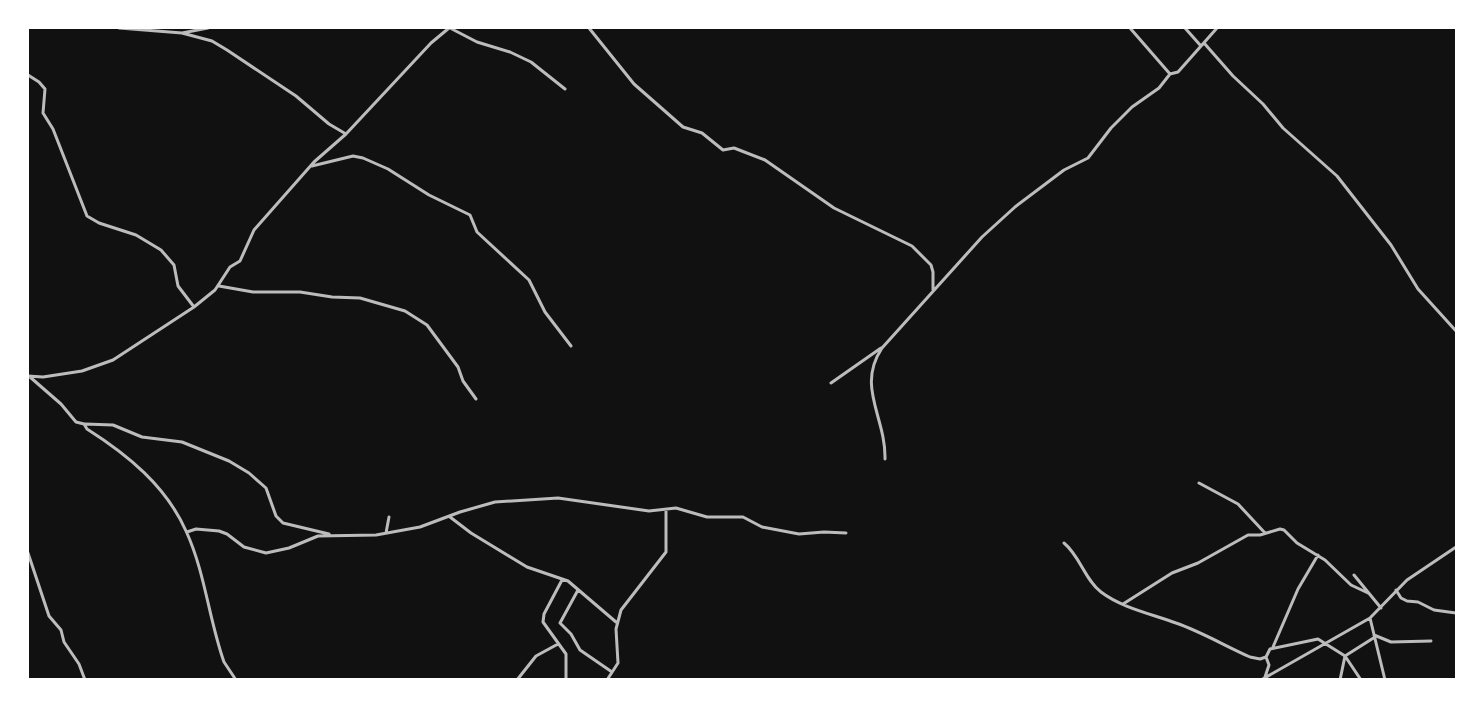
<svg xmlns="http://www.w3.org/2000/svg" width="1484" height="707" font-family="'Archivo Narrow',sans-serif">
<style>
.lines{fill:none;stroke-linecap:round;stroke-linejoin:round}
.minor{stroke:#bcbcbc;stroke-width:3}
</style>
<rect width="100%" height="100%" fill="#111"/>
<g class="lines">
<path class="minor" d="M 119,28 L 182,33 L 208,28
M 450,28 L 477,42 L 510,52 L 531,62 L 565,89
M 589,28 L 634,84 L 683,127 L 702,133 L 723,150 L 734,148 L 765,160 L 834,208 L 912,246 L 931,265 L 933,272 L 933,290
M 1130,28 L 1170,74
M 1185,28 L 1201,46
M 182,33 L 212,41 L 227,50 L 296,96 L 329,124 L 346,134
M 1204,43 L 1233,76 L 1263,104 L 1283,128 L 1337,176 L 1391,245 L 1418,289 L 1456,331
M 28,75 L 39,82 L 45,89 L 43,113 L 53,129 L 87,216 L 99,223 L 136,235 L 161,250 L 174,265 L 178,286 L 194,307
M 312,166 L 353,156 L 363,158 L 388,169 L 429,195 L 470,215 L 477,232 L 529,280 L 545,312 L 571,346
M 219,286 L 253,292 L 300,292 L 332,297 L 360,298 L 405,311 L 427,325 L 458,367 L 463,381 L 476,399
M 28,376 L 43,377 L 82,371 L 113,360 L 194,307 L 215,290 L 230,267 L 240,261 L 254,230 L 314,162 L 346,134 L 431,43 L 449,28
M 30,377 L 61,404 L 76,422 L 84,424 L 87,429 C 128,455 166,486 186,531 C 205,572 209,620 224,662 L 236,680
M 831,383 L 881,348
M 85,424 L 113,425 L 142,437 L 182,442 L 229,461 L 249,473 L 266,488 L 276,516 L 283,523 L 329,534
M 885,459 C 886,417 856,387 882,348 L 982,237 L 1015,207 L 1064,170 L 1088,158 L 1111,128 L 1132,107 L 1159,88 L 1170,74 L 1178,72 L 1217,28
M 1199,483 L 1238,504 L 1265,533
M 450,517 L 471,533 L 527,567 L 568,581 L 616,622
M 187,532 L 196,529 L 219,531 L 227,534 L 244,547 L 266,553 L 289,548 L 318,536 L 376,535 L 420,527 L 460,512 L 495,502 L 558,498 L 649,511 L 676,508 L 707,517 L 743,517 L 762,527 L 799,534 L 824,532 L 846,533
M 386,533 L 389,517
M 1064,543 C 1080,556 1085,580 1101,592 C 1122,608 1152,614 1176,623 C 1202,632 1225,646 1250,657 L 1260,659 L 1266,657
M 28,553 L 49,616 L 61,630 L 64,642 L 79,664 L 85,680
M 1354,575 L 1381,608
M 562,580 L 544,614 L 543,622 L 566,654 L 566,680
M 578,590 L 560,623 L 571,634 L 580,650 L 612,672
M 1396,590 L 1401,598 L 1407,601 L 1418,602 L 1434,610 L 1456,613
M 1123,604 L 1172,573 L 1198,563 L 1248,535 L 1260,535 L 1280,529 L 1284,530 L 1297,543 L 1325,560 L 1351,585 L 1368,593
M 1370,618 L 1385,680
M 1374,635 L 1391,642 L 1431,641
M 1273,647 L 1298,589 L 1318,555
M 1265,677 L 1269,665 L 1266,657 L 1270,649 L 1318,639 L 1345,656 L 1361,680
M 517,680 L 536,656 L 558,644
M 607,680 L 618,663 L 616,629 L 621,610 L 666,552 L 666,511
M 1261,680 L 1370,618 L 1407,580 L 1456,547
M 1340,680 L 1345,656 L 1375,637"/>
</g>
<rect width="1484" height="707" fill="none" stroke="#ffffff" stroke-width="58"/>
</svg>
